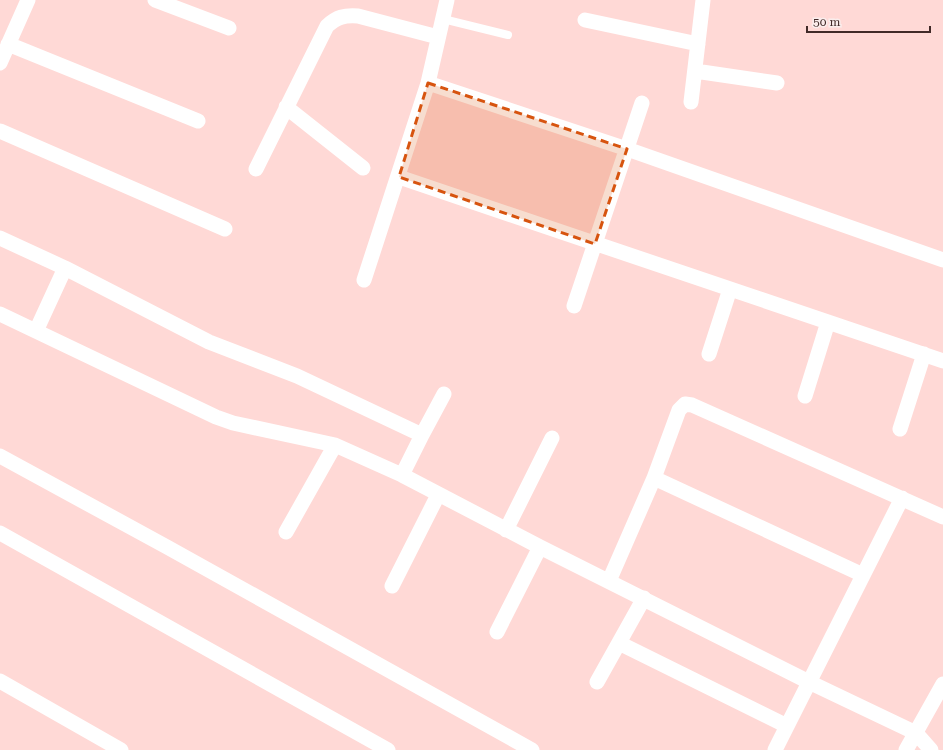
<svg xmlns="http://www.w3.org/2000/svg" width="943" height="750" font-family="'Roboto Serif',serif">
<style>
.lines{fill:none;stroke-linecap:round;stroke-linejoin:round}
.service{stroke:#fff;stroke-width:8}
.minor{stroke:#fff;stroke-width:15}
.marked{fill:#d7540f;fill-opacity:0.2;stroke:#d7540f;stroke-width:3;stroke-dasharray:8 5;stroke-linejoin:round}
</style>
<rect width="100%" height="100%" fill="#ffd9d6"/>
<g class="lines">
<path class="service" d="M 443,19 L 508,35"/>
<path class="minor" d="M 155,0 L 229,28
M 585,20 L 698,44
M 8,44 L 198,121
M 0,63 L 28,0
M 695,71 L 777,83
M 428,83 L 627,149 L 943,260
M 691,102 L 703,0
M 286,107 L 363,168
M 0,131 L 225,229
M 256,169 L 327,26 C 337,17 344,15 358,16 L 438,37
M 399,177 L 943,361
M 0,238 L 65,268 L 209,342 L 297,376 L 422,435 L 402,475
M 364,280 L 428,83 L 447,0
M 574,306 L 642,103
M 0,314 L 216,417 L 233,423 L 335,445 L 402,475 L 540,547 L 809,682 L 916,733 L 931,750
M 36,331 L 65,268
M 709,354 L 730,289
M 805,396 L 828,322
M 900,429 L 924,354
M 422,435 L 444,394
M 0,456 L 167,547 L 532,750
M 654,478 L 863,575
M 506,530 L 552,438
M 286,532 L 335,445
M 0,533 L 388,750
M 609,581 L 654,478 L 679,410 L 685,404 L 692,405 L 943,517
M 392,586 L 438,495
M 497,632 L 540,547
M 619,643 L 787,726
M 0,681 L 121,750
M 597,682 L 644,598
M 775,750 L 902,498
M 906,750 L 943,684"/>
</g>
<path class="marked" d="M 428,83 L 627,149 L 595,244 L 399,177 Z"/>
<path d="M807 26v6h123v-6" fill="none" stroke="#412a28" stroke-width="2"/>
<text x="813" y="26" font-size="12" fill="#412a28" stroke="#faedec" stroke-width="3" paint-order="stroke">50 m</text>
</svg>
